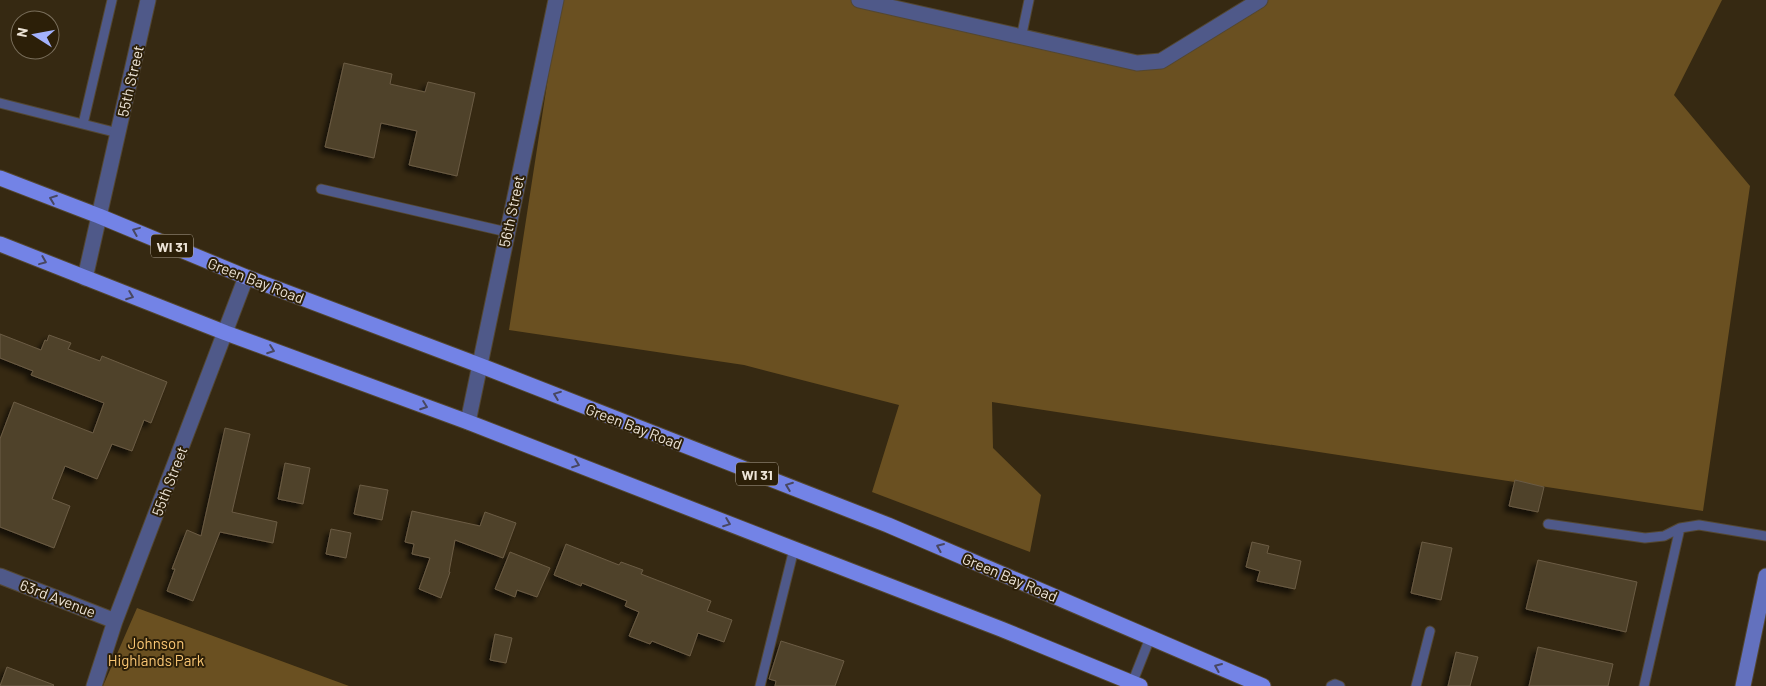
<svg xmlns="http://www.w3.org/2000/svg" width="1766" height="686" font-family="Barlow,sans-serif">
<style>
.green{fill:#6a5021}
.building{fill:#50422b;stroke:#6b5c44;filter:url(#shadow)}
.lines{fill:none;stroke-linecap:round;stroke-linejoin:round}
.lane-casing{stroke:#534732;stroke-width:11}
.street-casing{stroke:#534732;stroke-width:17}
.secondary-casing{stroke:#534732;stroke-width:17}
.primary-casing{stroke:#534732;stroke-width:17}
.lane{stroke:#4f5989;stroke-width:9}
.street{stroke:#4f5989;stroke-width:15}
.secondary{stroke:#6371be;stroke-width:15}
.primary{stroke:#7383e6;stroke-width:15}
.oneway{stroke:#484761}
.labels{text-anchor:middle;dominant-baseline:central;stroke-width:4;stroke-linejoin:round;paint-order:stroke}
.shield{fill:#2c1f08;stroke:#b3a999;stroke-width:1}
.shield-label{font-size:14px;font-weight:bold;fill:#ede4d7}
.street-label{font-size:15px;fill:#ede4d7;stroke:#2c1f08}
.park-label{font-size:15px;fill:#fac774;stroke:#2c1f08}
</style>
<defs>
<filter id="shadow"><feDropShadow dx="-4.5" dy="4.5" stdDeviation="2.5" flood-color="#0009"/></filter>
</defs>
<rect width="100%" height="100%" fill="#362912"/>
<path class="green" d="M 560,0 L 859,0 L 1161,61 L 1260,0 L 1722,0 L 1674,95 L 1750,186 L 1703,511 L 992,402 L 993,448 L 1041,495 L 1030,552 L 872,492 L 899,405 L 744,365 L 509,330 Z
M 137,608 L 349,686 L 103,686 Z"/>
<path class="building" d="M 344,63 L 392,74 L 390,84 L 425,92 L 428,82 L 475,93 L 457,176 L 409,165 L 417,131 L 381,123 L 374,158 L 325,147 Z
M 0,334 L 41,350 L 45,340 L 47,341 L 49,335 L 71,343 L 68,349 L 100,361 L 102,356 L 167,382 L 151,423 L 144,420 L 132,451 L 112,444 L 97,479 L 65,466 L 52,499 L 70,506 L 54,548 L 0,527 L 0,439 L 14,402 L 93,433 L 104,403 L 31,375 L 33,371 L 0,358 Z
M 225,428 L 250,434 L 232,512 L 277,522 L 273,543 L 220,532 L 193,601 L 167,591 L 175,569 L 172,569 L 187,530 L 201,536 Z
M 285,463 L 310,468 L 303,504 L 278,499 Z
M 1515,480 L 1544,487 L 1538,512 L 1509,506 Z
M 360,485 L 388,490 L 382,520 L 354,514 Z
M 412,511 L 480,526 L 485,512 L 516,523 L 503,558 L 455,540 L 449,572 L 450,572 L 441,598 L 419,589 L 430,558 L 412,554 L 414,544 L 405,542 Z
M 331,529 L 351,533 L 346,558 L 326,554 Z
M 1252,542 L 1269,546 L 1267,553 L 1301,561 L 1295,589 L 1257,581 L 1260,571 L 1246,567 Z
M 1422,542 L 1452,548 L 1441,600 L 1411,593 Z
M 566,544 L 619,565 L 621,562 L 643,570 L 641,574 L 654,579 L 711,601 L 707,611 L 732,620 L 724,642 L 698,633 L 690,656 L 652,641 L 650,644 L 629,636 L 639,612 L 625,606 L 627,601 L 582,583 L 581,586 L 554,575 Z
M 510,552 L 550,568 L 537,597 L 517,590 L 515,597 L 495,589 Z
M 1538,560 L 1637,582 L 1626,632 L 1526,609 Z
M 495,634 L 512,638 L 506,663 L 490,660 Z
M 781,641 L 844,661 L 835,686 L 775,686 L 776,681 L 769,679 Z
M 1538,647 L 1613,664 L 1608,686 L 1529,686 Z
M 1456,652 L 1478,657 L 1470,686 L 1448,686 Z
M 7,667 L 54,685 L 53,686 L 0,686 Z"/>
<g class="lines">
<g class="lane-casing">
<path id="lane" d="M 1021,38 L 1029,0
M 0,103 L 118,133
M 83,124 L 112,0
M 321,189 L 507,232
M 1548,524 L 1645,538 L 1664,536 L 1680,528 L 1699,525 L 1766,536
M 760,686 L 794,549
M 1131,686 L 1150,638
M 1331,686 L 1335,684 L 1340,686
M 1416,686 L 1430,631
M 1644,686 L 1680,528"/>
</g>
<g class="street-casing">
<path id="street" d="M 859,0 L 1137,63 L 1161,61 L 1260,0
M 85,278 L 148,0
M 468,422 L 556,0
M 0,576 L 115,621
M 94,686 L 115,621 L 246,277"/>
</g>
<g class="secondary-casing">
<path id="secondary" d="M 1743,686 L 1766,576"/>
</g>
<g class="primary-casing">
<path id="primary" d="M 0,178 L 99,216 L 246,277 L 479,365 L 888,525 L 1263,686
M 0,244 L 226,333 L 468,422 L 794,549 L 1001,629 L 1140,686"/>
</g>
<use href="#lane" class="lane"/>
<use href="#street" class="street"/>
<use href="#secondary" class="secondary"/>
<use href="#primary" class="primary"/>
</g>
<defs><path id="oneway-chevron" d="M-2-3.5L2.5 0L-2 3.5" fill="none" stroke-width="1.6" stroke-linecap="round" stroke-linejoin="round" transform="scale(1.25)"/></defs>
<g class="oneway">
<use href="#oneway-chevron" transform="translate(53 199) rotate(-159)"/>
<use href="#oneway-chevron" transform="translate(136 231) rotate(-158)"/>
<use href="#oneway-chevron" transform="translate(43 261) rotate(22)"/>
<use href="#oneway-chevron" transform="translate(130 296) rotate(21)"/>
<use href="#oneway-chevron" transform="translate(271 350) rotate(20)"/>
<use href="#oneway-chevron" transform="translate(557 395) rotate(-159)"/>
<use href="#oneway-chevron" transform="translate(424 406) rotate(20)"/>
<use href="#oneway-chevron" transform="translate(576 464) rotate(21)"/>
<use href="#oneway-chevron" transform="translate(789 486) rotate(-159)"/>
<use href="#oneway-chevron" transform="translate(727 523) rotate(21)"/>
<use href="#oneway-chevron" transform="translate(940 547) rotate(-157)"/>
<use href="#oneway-chevron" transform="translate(1218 667) rotate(-157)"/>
</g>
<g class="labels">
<g class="shield">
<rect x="151" y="234.5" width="42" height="23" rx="4"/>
<rect x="736" y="462.5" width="42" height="23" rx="4"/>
</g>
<g class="shield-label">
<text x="172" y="246">WI 31</text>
<text x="757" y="474">WI 31</text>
</g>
<g class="street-label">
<text transform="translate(130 81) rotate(-77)">55th Street</text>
<text transform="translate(511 211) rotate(-78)">56th Street</text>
<text transform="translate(256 280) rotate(21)">Green Bay Road</text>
<text transform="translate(634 426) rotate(21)">Green Bay Road</text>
<text transform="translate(169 481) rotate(-69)">55th Street</text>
<text transform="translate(1010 577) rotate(23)">Green Bay Road</text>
<text transform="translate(58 598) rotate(21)">63rd Avenue</text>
</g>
<g class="park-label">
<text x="156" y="643">Johnson<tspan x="156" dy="17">Highlands Park</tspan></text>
</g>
</g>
<g transform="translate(35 35) rotate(281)"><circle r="24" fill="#2c1f08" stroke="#796e5b"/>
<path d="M0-4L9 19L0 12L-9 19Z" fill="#a3b2fd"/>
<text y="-8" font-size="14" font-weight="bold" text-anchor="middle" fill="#ede4d7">N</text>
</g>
</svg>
